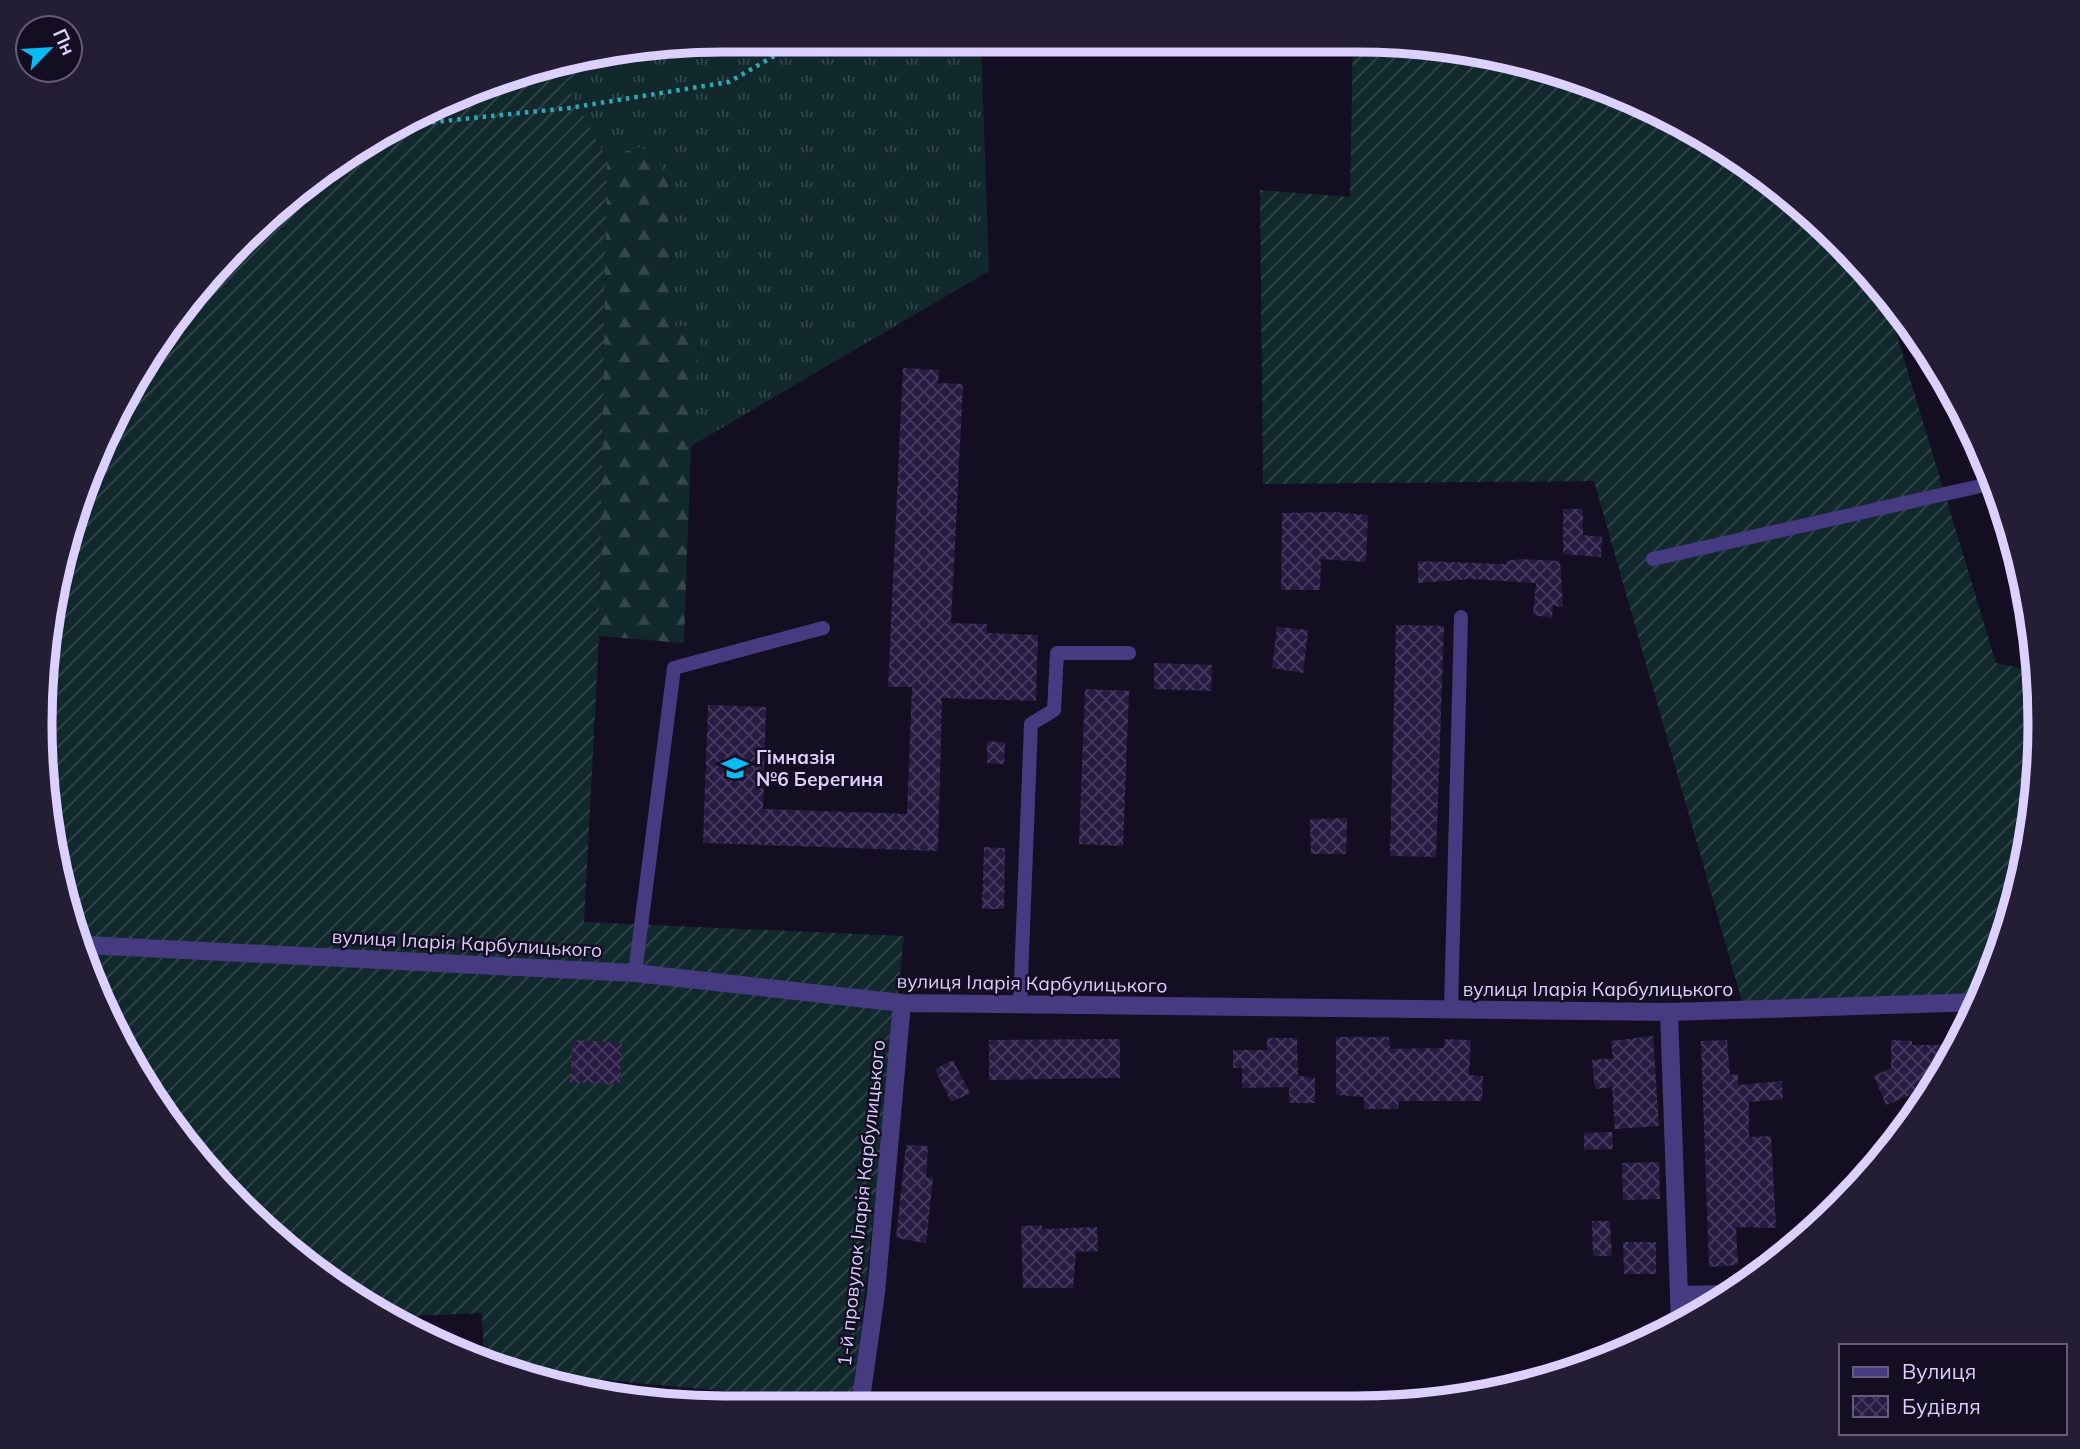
<svg xmlns="http://www.w3.org/2000/svg" width="2080" height="1449" font-family="Mulish,sans-serif">
<style>
.grass{fill:url(#grass-tufts)}
.forest{fill:url(#forest-firs)}
.garden{fill:url(#garden-furrows)}
.building{fill:url(#building-cross-hatch)}
.lines{fill:none;stroke-linecap:round;stroke-linejoin:round}
.path{stroke:#31a7b1;stroke-width:4.5;stroke-dasharray:3.5 5;stroke-linecap:butt}
.lane{stroke:#463a80;stroke-width:14}
.street{stroke:#463a80;stroke-width:18}
.labels{text-anchor:middle;dominant-baseline:central;stroke-width:5;stroke-linejoin:round;paint-order:stroke}
.poi-label{font-size:19px;font-weight:bold;fill:#dbd0fe;stroke:#140e22;text-anchor:start}
.street-label{font-size:19px;fill:#dbd0fe;stroke:#140e22}
.rim{fill:none;stroke:#dbd0fe;stroke-width:9}
</style>
<defs>
<pattern id="grass-tufts" width="24" height="20" patternUnits="userSpaceOnUse" patternTransform="scale(1.75)"><rect width="24" height="20" fill="#11292c"/><path d="M3 7l-1-3M5 7V3M7 7l1-3M15 17l-1-3M17 17v-4M19 17l1-3" fill="none" stroke="#33474c"/></pattern>
<pattern id="forest-firs" width="22" height="20" patternUnits="userSpaceOnUse" patternTransform="scale(1.75)"><rect width="22" height="20" fill="#11292c"/><path d="M5 1l3.5 6h-7zM16 11l3.5 6h-7z" fill="#33474c"/></pattern>
<pattern id="garden-furrows" width="10" height="10" patternUnits="userSpaceOnUse" patternTransform="scale(1.75)"><rect width="10" height="10" fill="#11292c"/><path d="M-1 1l2-2M0 10L10 0M9 11l2-2" fill="none" stroke="#33474c"/></pattern>
<pattern id="building-cross-hatch" width="8" height="8" patternUnits="userSpaceOnUse" patternTransform="scale(1.75)"><rect width="8" height="8" fill="#281b42"/><path d="M0 0l8 8M0 8l8-8" fill="none" stroke="#473b5e"/></pattern>
</defs>
<rect width="100%" height="100%" fill="#140e22"/>
<path class="grass" d="M 891,40 L 981,40 L 989,271 L 691,446 L 699,341 L 673,325 L 668,176 L 638,147 L 607,159 L 564,82 L 613,59 L 808,43 Z"/>
<path class="forest" d="M 637,147 L 652,152 L 668,176 L 673,325 L 690,327 L 699,341 L 691,446 L 684,643 L 599,636 L 607,159 Z"/>
<path class="garden" d="M 724,40 L 891,40 L 808,43 L 613,59 L 565,82 L 607,159 L 599,636 L 584,922 L 904,936 L 853,1403 L 509,1371 L 484,1362 L 482,1313 L 389,1317 L 308,1268 L 210,1176 L 111,1027 L 46,814 L 46,635 L 92,462 L 210,274 L 345,155 L 547,64 Z
M 1353,40 L 1489,53 L 1617,92 L 1698,132 L 1870,273 L 1884,293 L 1996,663 L 2035,671 L 2038,769 L 2017,901 L 1976,1010 L 1747,1019 L 1594,481 L 1263,484 L 1260,190 L 1350,197 Z"/>
<path class="building" d="M 903,368 L 939,370 L 938,383 L 963,384 L 951,623 L 987,624 L 987,633 L 1038,635 L 1036,701 L 942,698 L 938,851 L 703,843 L 708,705 L 766,707 L 763,809 L 907,814 L 912,687 L 888,687 Z
M 1563,509 L 1583,509 L 1583,535 L 1602,537 L 1601,557 L 1563,554 Z
M 1333,512 L 1368,515 L 1366,562 L 1321,559 L 1320,590 L 1281,590 L 1282,513 Z
M 1521,559 L 1560,561 L 1563,607 L 1553,606 L 1552,618 L 1533,615 L 1536,583 L 1470,579 L 1418,583 L 1418,561 L 1506,564 L 1506,561 Z
M 1396,625 L 1444,626 L 1436,857 L 1390,856 Z
M 1277,627 L 1308,630 L 1303,673 L 1272,668 Z
M 1154,663 L 1212,665 L 1211,691 L 1154,689 Z
M 1085,689 L 1129,691 L 1123,846 L 1079,844 Z
M 987,741 L 1005,742 L 1004,764 L 987,763 Z
M 1347,818 L 1346,854 L 1311,854 L 1310,819 Z
M 984,847 L 1005,848 L 1004,909 L 982,909 Z
M 1653,1036 L 1659,1126 L 1615,1129 L 1612,1087 L 1595,1089 L 1592,1060 L 1613,1058 L 1611,1041 Z
M 1336,1037 L 1389,1037 L 1390,1049 L 1444,1048 L 1445,1039 L 1471,1040 L 1469,1075 L 1483,1076 L 1482,1101 L 1399,1101 L 1398,1109 L 1364,1109 L 1364,1097 L 1336,1095 Z
M 1267,1038 L 1297,1038 L 1298,1076 L 1315,1078 L 1315,1103 L 1289,1103 L 1289,1087 L 1242,1088 L 1242,1068 L 1233,1068 L 1233,1050 L 1267,1050 Z
M 1120,1039 L 1120,1078 L 989,1080 L 989,1040 Z
M 573,1040 L 622,1043 L 620,1085 L 570,1082 Z
M 1727,1040 L 1730,1075 L 1738,1074 L 1738,1085 L 1782,1081 L 1783,1099 L 1749,1102 L 1749,1137 L 1771,1136 L 1776,1228 L 1736,1227 L 1738,1265 L 1709,1267 L 1701,1041 Z
M 1891,1040 L 1912,1041 L 1912,1045 L 1958,1045 L 1930,1090 L 1923,1090 L 1886,1105 L 1874,1076 L 1891,1068 Z
M 953,1060 L 970,1093 L 951,1102 L 935,1069 Z
M 1612,1132 L 1613,1149 L 1584,1150 L 1584,1133 Z
M 906,1145 L 928,1146 L 926,1177 L 933,1178 L 926,1243 L 896,1238 Z
M 1659,1162 L 1660,1199 L 1623,1200 L 1622,1163 Z
M 1592,1221 L 1610,1221 L 1612,1256 L 1593,1256 Z
M 1042,1225 L 1042,1229 L 1097,1227 L 1098,1251 L 1076,1252 L 1073,1288 L 1023,1288 L 1021,1226 Z
M 1623,1242 L 1656,1242 L 1656,1274 L 1624,1274 Z"/>
<g class="lines">
<path class="path" d="M 415,124 L 569,108 L 729,82 L 790,47 L 869,53 L 917,40"/>
<path class="lane" d="M 1653,559 L 1994,483
M 635,973 L 674,668 L 823,628
M 1020,1005 L 1031,724 L 1054,710 L 1057,653 L 1129,653
M 1451,1010 L 1461,617"/>
<path class="street" d="M 86,945 L 635,973 L 902,1003 L 1669,1012 L 1979,1002
M 1669,1012 L 1680,1324
M 1680,1295 L 1724,1294
M 860,1406 L 876,1293 L 902,1003"/>
</g>
<defs>
<g id="school-bare" transform="scale(2.1)"><path d="M0-5L7-2L0 1L-7-2ZM-4 1L0 2.5L4 1V4Q0 6-4 4Z" fill="#06bcf4" stroke="#140e22" stroke-width="2.5" paint-order="stroke"/></g>
</defs>
<g fill-rule="evenodd">
<use href="#school-bare" x="735" y="768"/>
</g>
<g class="labels">
<g class="poi-label">
<text x="756" y="757">Гімназія<tspan x="756" dy="22">№6 Берегиня</tspan></text>
</g>
<g class="street-label">
<text transform="translate(467 943) rotate(3)">вулиця Іларія Карбулицького</text>
<text transform="translate(1032 983) rotate(1)">вулиця Іларія Карбулицького</text>
<text x="1598" y="989">вулиця Іларія Карбулицького</text>
<text transform="translate(861 1203) rotate(-84)">1-й провулок Іларія Карбулицького</text>
</g>
</g>
<path d="M0 0H2080V1449H0ZM724 52H1356A672 672 0 0 1 2028 724V724A672 672 0 0 1 1356 1396H724A672 672 0 0 1 52 724V724A672 672 0 0 1 724 52Z" fill="#241e34" fill-rule="evenodd"/>
<path class="rim" d="M724 52H1356A672 672 0 0 1 2028 724V724A672 672 0 0 1 1356 1396H724A672 672 0 0 1 52 724V724A672 672 0 0 1 724 52Z"/>
<rect x="1839" y="1344" width="228" height="91" fill="#140e22" stroke="#645c7a" stroke-width="2"/>
<rect x="1853" y="1367" width="35" height="10" fill="#463a80" stroke="#645c7a" stroke-width="2"/>
<text x="1902" y="1379" font-size="21" fill="#dbd0fe">Вулиця</text>
<rect x="1853" y="1396" width="35" height="21" fill="url(#building-cross-hatch)" stroke="#645c7a" stroke-width="2"/>
<text x="1902" y="1414" font-size="21" fill="#dbd0fe">Будівля</text>
<g transform="translate(49 49) rotate(65)"><circle r="33" fill="#140e22" stroke="#645c7a" stroke-width="2"/>
<path d="M0-5L12 26L0 18L-12 26Z" fill="#06bcf4"/>
<text y="-10" font-size="19" font-weight="bold" text-anchor="middle" fill="#dbd0fe">Пн</text>
</g>
</svg>
